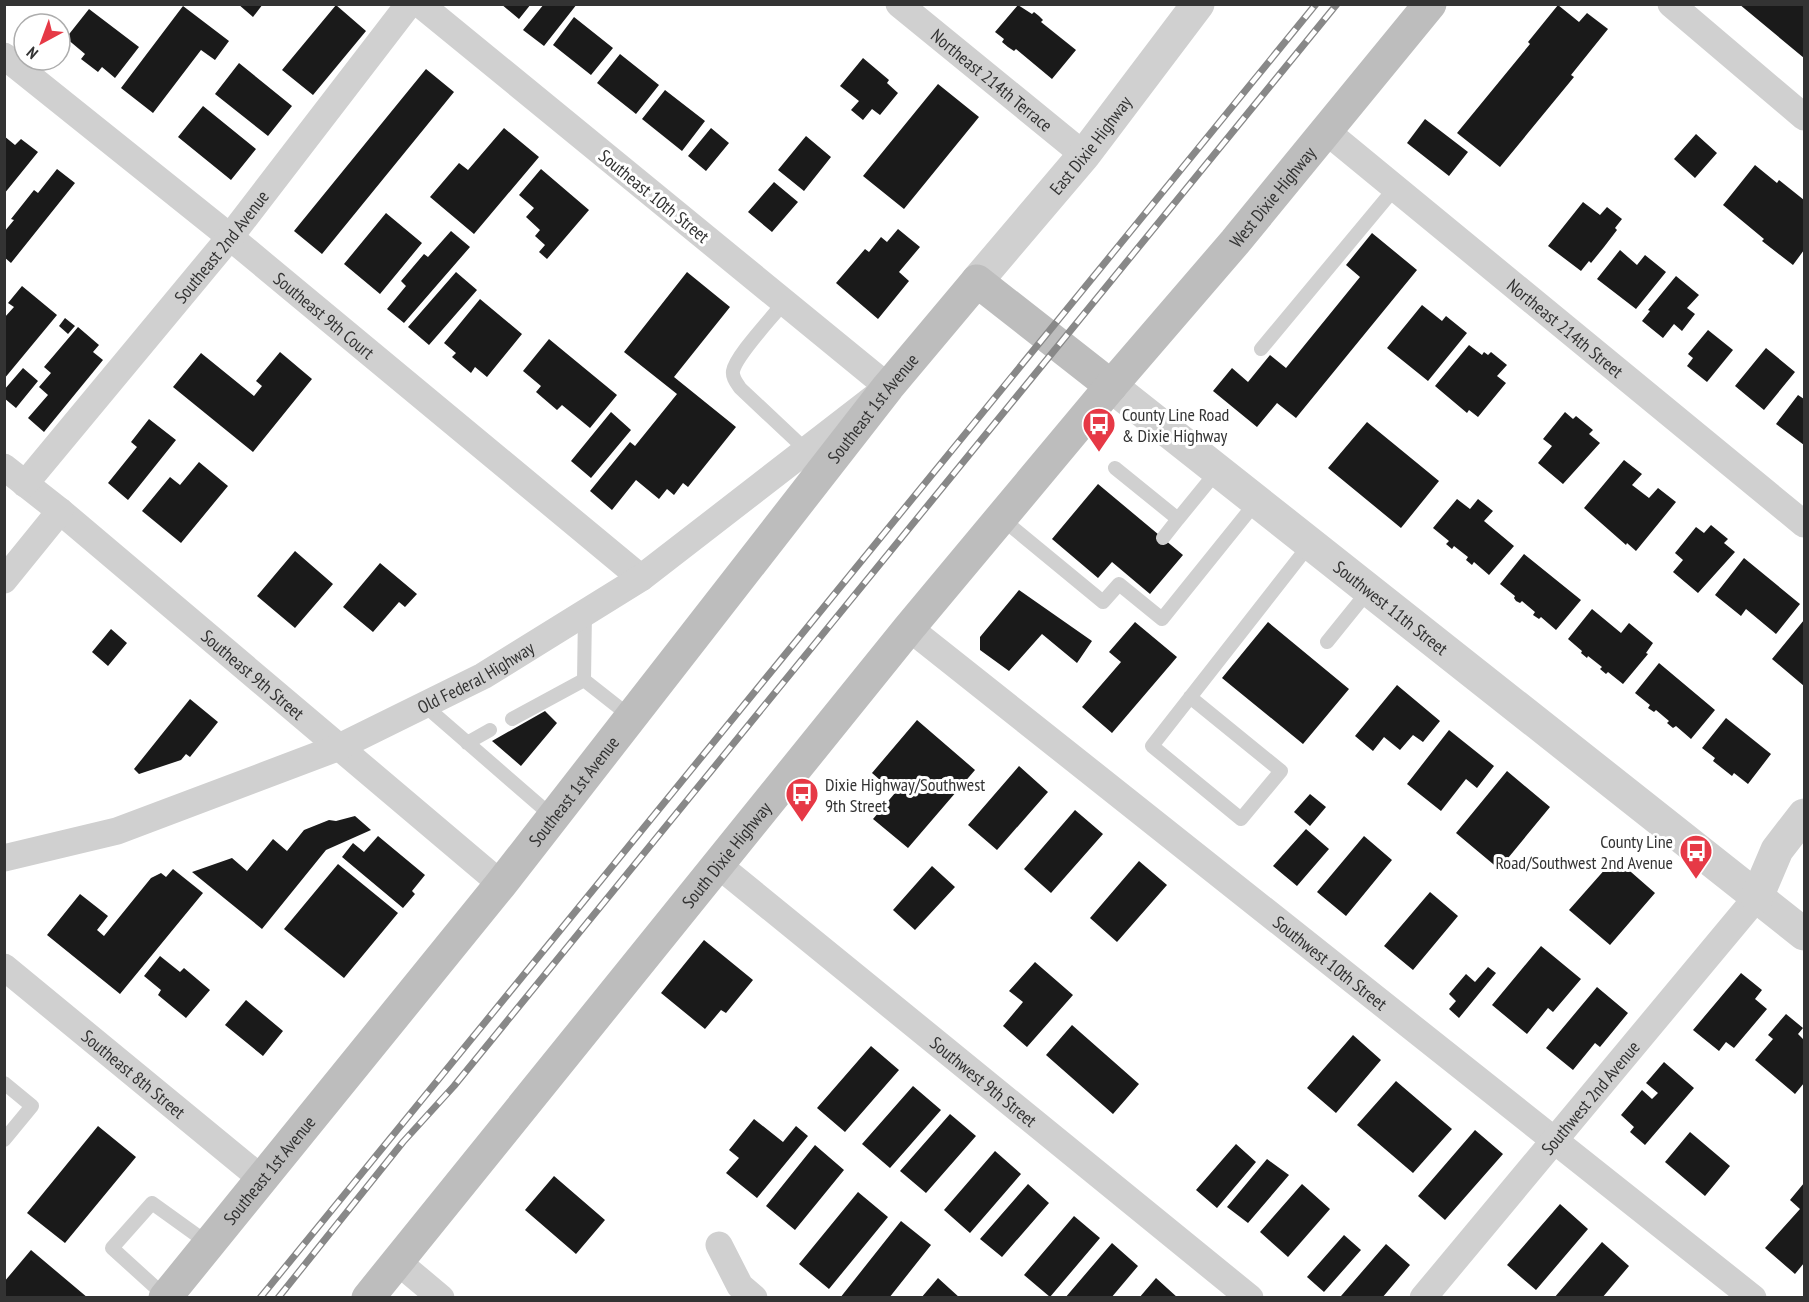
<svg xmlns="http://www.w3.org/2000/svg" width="1809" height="1302" font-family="'PT Sans Narrow',sans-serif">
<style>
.building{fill:#1a1a1a}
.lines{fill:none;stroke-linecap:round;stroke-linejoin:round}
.service{stroke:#d0d0d0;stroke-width:14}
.minor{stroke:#d0d0d0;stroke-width:27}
.tertiary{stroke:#d0d0d0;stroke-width:33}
.secondary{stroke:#bdbdbd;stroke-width:33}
.rail-casing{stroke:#888;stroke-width:7}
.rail{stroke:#fff;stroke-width:4.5;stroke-dasharray:14;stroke-linecap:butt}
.labels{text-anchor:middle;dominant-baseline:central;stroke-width:6;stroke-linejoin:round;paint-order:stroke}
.street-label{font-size:18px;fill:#333;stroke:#fff}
.poi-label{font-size:18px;fill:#333;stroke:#fff;text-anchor:start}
</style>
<rect width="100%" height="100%" fill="#fff"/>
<path class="building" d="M 238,4 L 263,4 L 253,17 Z
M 501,4 L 531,4 L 519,19 Z
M 544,4 L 577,4 L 544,46 L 523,30 Z
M 1739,4 L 1804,4 L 1804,58 Z
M 336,5 L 366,31 L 313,95 L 282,70 Z
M 1018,5 L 1032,14 L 1034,12 L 1039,16 L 1043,20 L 1041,22 L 1076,50 L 1052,79 L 1016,49 L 1014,51 L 1008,47 L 1002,42 L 1004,39 L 995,32 Z
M 1558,5 L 1579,22 L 1587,13 L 1608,29 L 1571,75 L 1574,77 L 1500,167 L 1457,133 L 1530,44 L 1528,42 Z
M 183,6 L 229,41 L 215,60 L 201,50 L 153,113 L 121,88 Z
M 89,9 L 139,47 L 115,78 L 102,67 L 98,72 L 81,59 L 85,54 L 66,38 Z
M 574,17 L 613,48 L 591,75 L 553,45 Z
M 620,54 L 659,85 L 636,114 L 597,83 Z
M 863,58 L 889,80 L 887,83 L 898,93 L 880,115 L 872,109 L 863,120 L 851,110 L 859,101 L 840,86 Z
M 239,63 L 292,106 L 268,136 L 215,94 Z
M 426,69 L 454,92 L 322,254 L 294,231 Z
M 938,84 L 979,117 L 904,209 L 863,176 Z
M 665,90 L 705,121 L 682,151 L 642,119 Z
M 203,106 L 256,149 L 231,180 L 178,137 Z
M 1425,119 L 1468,152 L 1449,176 L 1407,143 Z
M 504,128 L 539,157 L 474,234 L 430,197 L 459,163 L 468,170 Z
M 711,128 L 729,143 L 706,171 L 688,156 Z
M 1696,134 L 1717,153 L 1695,178 L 1674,159 Z
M 4,136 L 15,145 L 21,139 L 38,152 L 4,194 Z
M 806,136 L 831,157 L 804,191 L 778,170 Z
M 1755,165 L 1777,183 L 1779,180 L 1804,200 L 1804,250 L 1793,265 L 1762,241 L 1764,239 L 1723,205 Z
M 57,169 L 75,183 L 11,263 L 4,257 L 4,232 L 14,220 L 11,219 L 34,190 L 38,193 Z
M 541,169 L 589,210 L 547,259 L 539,252 L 545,245 L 535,236 L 540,230 L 526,217 L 534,208 L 519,195 Z
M 774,182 L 798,202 L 772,232 L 748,212 Z
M 1583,202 L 1600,215 L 1607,207 L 1622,219 L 1615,228 L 1617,230 L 1604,247 L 1591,263 L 1589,261 L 1581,271 L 1548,246 Z
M 386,213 L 422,243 L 380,294 L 344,264 Z
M 898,229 L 920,247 L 899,272 L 909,281 L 878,319 L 836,283 L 865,249 L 869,252 L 881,237 L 887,242 Z
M 451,231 L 470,247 L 404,323 L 387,309 L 406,286 L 401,281 L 424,254 L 428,257 Z
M 1372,233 L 1417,270 L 1296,418 L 1277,403 L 1257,427 L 1213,391 L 1232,368 L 1248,382 L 1270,355 L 1286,368 L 1360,277 L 1346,265 Z
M 1620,250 L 1637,265 L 1645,255 L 1666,272 L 1636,309 L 1597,279 Z
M 456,272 L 477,290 L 429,345 L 408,327 Z
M 687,272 L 730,307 L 674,377 L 736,427 L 688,487 L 683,483 L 674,495 L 667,489 L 659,499 L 636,480 L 612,510 L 590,491 L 630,442 L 635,446 L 677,394 L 624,352 Z
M 1676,276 L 1699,295 L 1687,308 L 1695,314 L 1682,331 L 1674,324 L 1663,338 L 1642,321 L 1650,311 L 1648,310 Z
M 22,286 L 57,315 L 4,379 L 4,318 L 14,307 L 8,303 Z
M 480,299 L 522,334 L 487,377 L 475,367 L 471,373 L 452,357 L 456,353 L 444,343 Z
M 1422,305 L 1442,321 L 1446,316 L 1467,333 L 1428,381 L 1387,348 Z
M 65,318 L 75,326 L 68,334 L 59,326 Z
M 78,327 L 99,345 L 93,352 L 103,360 L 44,432 L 28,418 L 48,395 L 39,387 L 51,373 L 44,367 Z
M 1708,330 L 1733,350 L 1707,382 L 1687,366 L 1693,358 L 1688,354 Z
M 549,339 L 617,395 L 590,428 L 562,405 L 557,410 L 536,392 L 541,386 L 523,371 Z
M 1469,345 L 1482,355 L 1484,352 L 1488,355 L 1491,352 L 1507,365 L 1497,376 L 1506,383 L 1478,417 L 1469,410 L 1467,413 L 1435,386 Z
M 1766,348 L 1795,372 L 1764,410 L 1735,386 Z
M 280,352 L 312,379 L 253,452 L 173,387 L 201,353 L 254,396 L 262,386 L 256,381 Z
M 23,368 L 38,381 L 16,408 L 4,398 L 4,390 Z
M 1798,395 L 1804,399 L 1804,445 L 1776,424 Z
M 611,412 L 631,430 L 591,478 L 571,461 Z
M 1565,412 L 1573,419 L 1576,416 L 1593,430 L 1589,434 L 1600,443 L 1563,484 L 1538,463 L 1552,446 L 1543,439 Z
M 149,419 L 176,440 L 128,500 L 108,483 L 137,447 L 131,442 Z
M 1367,422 L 1439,481 L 1401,528 L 1328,468 Z
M 1624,460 L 1642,474 L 1632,485 L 1649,498 L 1658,488 L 1676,502 L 1636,551 L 1627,543 L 1626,545 L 1584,508 Z
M 199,462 L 228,486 L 181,543 L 142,511 L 170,477 L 180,485 Z
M 1098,484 L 1183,555 L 1150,594 L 1112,562 L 1098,578 L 1052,539 Z
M 1457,499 L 1470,509 L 1478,499 L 1493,511 L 1484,521 L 1514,546 L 1489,575 L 1474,562 L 1472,565 L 1466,560 L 1468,557 L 1454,546 L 1452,549 L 1446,544 L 1449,541 L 1433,528 Z
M 1711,525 L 1728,539 L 1724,543 L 1735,552 L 1698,593 L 1673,572 L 1683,560 L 1675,553 L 1696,527 L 1704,533 Z
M 295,551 L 333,584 L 295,628 L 257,596 Z
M 1524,554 L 1581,600 L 1556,630 L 1541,617 L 1539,619 L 1533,615 L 1535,612 L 1522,601 L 1520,603 L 1516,601 L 1514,598 L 1515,596 L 1500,584 Z
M 1744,558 L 1800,604 L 1776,634 L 1746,609 L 1741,616 L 1715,595 Z
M 380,563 L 417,594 L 405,607 L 399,602 L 373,632 L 343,607 Z
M 1019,590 L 1092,641 L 1077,663 L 1042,634 L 1009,671 L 980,650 L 980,637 Z
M 1592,609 L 1621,633 L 1629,623 L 1653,643 L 1646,653 L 1648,654 L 1623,684 L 1608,672 L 1606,674 L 1600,669 L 1602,667 L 1588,656 L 1587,658 L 1581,653 L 1582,651 L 1568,639 Z
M 1804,620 L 1804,686 L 1772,659 Z
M 1135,622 L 1177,657 L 1112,733 L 1082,707 L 1121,662 L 1109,652 Z
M 1268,622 L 1349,689 L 1303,744 L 1222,678 Z
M 111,629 L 127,643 L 108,666 L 92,652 Z
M 1659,663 L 1715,710 L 1691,739 L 1676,726 L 1673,728 L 1667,723 L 1669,721 L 1656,710 L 1654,712 L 1648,708 L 1650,705 L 1635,693 Z
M 1397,685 L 1440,721 L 1423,742 L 1413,735 L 1400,750 L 1384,737 L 1373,751 L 1355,736 Z
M 190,699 L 218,722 L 190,757 L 186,754 L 181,760 L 139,774 L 134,769 Z
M 545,711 L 557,723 L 521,766 L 492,741 Z
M 1726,718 L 1771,754 L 1748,784 L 1734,773 L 1732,776 L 1713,761 L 1715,758 L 1702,748 Z
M 917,720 L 975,770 L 908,848 L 873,819 L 895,793 L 872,773 Z
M 1449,730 L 1494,766 L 1477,788 L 1466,779 L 1441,811 L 1407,784 Z
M 1019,766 L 1048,792 L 997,850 L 968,825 Z
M 1507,771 L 1550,807 L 1499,869 L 1456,833 Z
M 1310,794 L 1326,807 L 1310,826 L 1294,812 Z
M 1075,810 L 1103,834 L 1051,893 L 1024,869 Z
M 355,816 L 371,830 L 326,850 L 262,929 L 192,872 L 232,858 L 247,871 L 273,839 L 287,851 L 304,830 L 329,820 L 336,821 Z
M 1306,829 L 1329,849 L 1297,886 L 1273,866 Z
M 378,836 L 425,875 L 412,891 L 415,894 L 403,908 L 342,857 L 353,843 L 364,852 Z
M 1364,836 L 1392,860 L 1346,916 L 1317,892 Z
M 1615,858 L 1655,893 L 1610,945 L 1569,910 Z
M 1139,861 L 1167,885 L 1117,942 L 1090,918 Z
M 338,864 L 398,913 L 344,978 L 284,929 Z
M 932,866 L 955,887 L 915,930 L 893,910 Z
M 173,869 L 203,893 L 120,994 L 47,935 L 80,894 L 108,916 L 97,930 L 104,936 L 151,878 L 161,873 L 166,877 Z
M 1430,892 L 1458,916 L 1413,970 L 1384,946 Z
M 704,940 L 753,980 L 726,1013 L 721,1010 L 705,1029 L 661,993 Z
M 1541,946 L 1581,979 L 1553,1012 L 1548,1008 L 1527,1034 L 1492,1005 Z
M 160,956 L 180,972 L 184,968 L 210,990 L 186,1018 L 158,995 L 161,990 L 144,976 Z
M 1035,962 L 1073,995 L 1027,1047 L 1003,1026 L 1023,1002 L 1009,991 Z
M 1488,967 L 1496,973 L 1459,1018 L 1449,1009 L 1456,1001 L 1449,994 L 1466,974 L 1475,982 Z
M 1741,973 L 1762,990 L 1755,999 L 1767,1009 L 1734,1048 L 1726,1042 L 1719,1051 L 1693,1030 Z
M 1597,987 L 1628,1013 L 1600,1047 L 1595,1043 L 1573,1070 L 1546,1048 Z
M 246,1000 L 283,1031 L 263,1056 L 225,1025 Z
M 1786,1014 L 1803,1028 L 1798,1034 L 1804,1040 L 1804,1083 L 1795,1094 L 1755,1060 L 1773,1039 L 1768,1035 Z
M 1072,1025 L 1139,1084 L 1113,1114 L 1046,1055 Z
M 1353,1035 L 1381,1060 L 1336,1113 L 1307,1088 Z
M 871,1046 L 899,1070 L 845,1132 L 817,1108 Z
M 1664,1062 L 1694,1088 L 1645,1145 L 1630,1132 L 1634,1127 L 1621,1115 L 1642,1090 L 1652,1099 L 1658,1093 L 1646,1083 Z
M 1396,1081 L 1452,1129 L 1413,1173 L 1357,1125 Z
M 913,1086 L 941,1110 L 890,1168 L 862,1144 Z
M 950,1114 L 976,1136 L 926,1193 L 900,1171 Z
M 754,1119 L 783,1142 L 796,1126 L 808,1136 L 757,1198 L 726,1173 L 739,1158 L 729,1150 Z
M 98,1126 L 136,1157 L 65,1243 L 27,1213 Z
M 1475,1130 L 1503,1154 L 1445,1220 L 1418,1196 Z
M 1690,1132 L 1730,1166 L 1705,1196 L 1665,1162 Z
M 1236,1144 L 1256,1162 L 1217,1208 L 1196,1190 Z
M 815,1145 L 844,1170 L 795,1230 L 766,1206 Z
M 995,1151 L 1021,1174 L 970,1233 L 944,1210 Z
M 1267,1159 L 1289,1175 L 1248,1223 L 1227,1207 Z
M 554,1176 L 605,1220 L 576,1254 L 525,1210 Z
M 1804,1183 L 1804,1263 L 1795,1274 L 1765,1248 L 1800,1209 L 1790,1200 Z
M 1028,1184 L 1049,1203 L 1002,1257 L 980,1239 Z
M 1302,1184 L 1330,1209 L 1288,1257 L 1260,1232 Z
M 858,1192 L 888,1217 L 829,1289 L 799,1264 Z
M 1560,1204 L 1588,1229 L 1536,1290 L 1507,1265 Z
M 1074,1216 L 1100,1238 L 1050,1297 L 1024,1275 Z
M 901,1221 L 931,1245 L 889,1298 L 840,1298 Z
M 1344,1235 L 1361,1250 L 1324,1292 L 1307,1277 Z
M 1602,1242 L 1629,1266 L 1602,1298 L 1554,1298 Z
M 1112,1243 L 1138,1266 L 1111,1298 L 1065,1298 Z
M 1386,1244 L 1410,1265 L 1382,1298 L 1343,1298 L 1341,1296 Z
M 31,1250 L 88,1298 L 4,1298 L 4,1282 Z
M 938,1278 L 960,1298 L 921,1298 Z
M 1156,1278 L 1178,1298 L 1139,1298 Z"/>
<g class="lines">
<path class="service" d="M 784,302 C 773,317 736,355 733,371 C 732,378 737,383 740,388 L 806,450
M 1261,349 L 1395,188
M 1115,468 L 1178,519 L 1218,470
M 1001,518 L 1103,602 L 1119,584 L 1162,619 L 1257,501
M 1163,538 L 1178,519
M 1327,642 L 1369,590
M 584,680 L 585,613
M 584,680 L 631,717
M 1190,697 L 1281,771 L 1241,819 L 1152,746 L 1310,544
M 424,705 L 553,817
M 512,719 L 584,680
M 467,743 L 490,730
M 4,1083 L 32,1106 L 4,1140
M 166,1297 L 112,1248 L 152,1203 L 209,1244"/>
<g class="minor">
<path id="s1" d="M 899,4 L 1084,155"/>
<path d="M 1671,4 L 1804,117"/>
<path id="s2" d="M 4,56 L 230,237 L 641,578"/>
<path id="s3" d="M 1326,131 L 1804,524"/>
<path id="s4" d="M 4,467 L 60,511 L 501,884"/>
<path id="s5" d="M 25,484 L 230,237 L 409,4"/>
<path d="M 4,580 L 60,511"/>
<path id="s6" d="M 909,628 L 1753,1298"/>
<path id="s7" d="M 4,858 L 117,831 L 337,748 L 483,676 L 641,578 L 888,387 L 420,4"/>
<path id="s8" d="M 717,864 L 1250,1298"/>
<path id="s9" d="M 4,967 L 263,1180"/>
<path d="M 719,1245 L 740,1286 L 754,1298"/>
<path d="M 398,1262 L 441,1298"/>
<path id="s10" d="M 1423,1298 L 1757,897"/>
</g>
<g class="tertiary">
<path id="s11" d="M 977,281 L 1084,155 L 1198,4"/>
<path id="s12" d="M 1111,386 L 1804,934"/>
<path d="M 1757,897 L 1777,850 L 1804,815"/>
</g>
<g class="secondary">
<path id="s13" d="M 165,1298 L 501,884 L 888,387 L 977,281 L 1111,386"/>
<path id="s14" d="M 368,1298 L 909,628 L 1111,386 L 1235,242 L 1430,4"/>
</g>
<g class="rail-casing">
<path id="rail" d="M 260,1298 L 1316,4
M 278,1298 L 403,1142 L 454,1086 L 1337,4"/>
</g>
<use href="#rail" class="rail"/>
</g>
<defs>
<g id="bus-pin" transform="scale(1.725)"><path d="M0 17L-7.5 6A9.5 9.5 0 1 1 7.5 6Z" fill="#e63946" stroke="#fff"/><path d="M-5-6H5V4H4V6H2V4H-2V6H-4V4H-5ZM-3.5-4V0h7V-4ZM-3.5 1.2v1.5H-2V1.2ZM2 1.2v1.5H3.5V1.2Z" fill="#fff"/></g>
</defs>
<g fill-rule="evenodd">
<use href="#bus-pin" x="1099" y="424"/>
<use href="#bus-pin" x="802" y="794"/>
<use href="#bus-pin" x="1696" y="851"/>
</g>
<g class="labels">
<g class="street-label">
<text stroke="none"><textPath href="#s1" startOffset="120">Northeast 214th Terrace</textPath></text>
<text stroke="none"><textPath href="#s11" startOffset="177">East Dixie Highway</textPath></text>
<text transform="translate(654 196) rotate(39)">Southeast 10th Street</text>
<text stroke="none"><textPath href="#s14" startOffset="1425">West Dixie Highway</textPath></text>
<text stroke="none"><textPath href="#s5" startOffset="308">Southeast 2nd Avenue</textPath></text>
<text stroke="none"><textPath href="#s2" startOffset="412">Southeast 9th Court</textPath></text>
<text stroke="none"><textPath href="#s3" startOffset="310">Northeast 214th Street</textPath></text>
<text stroke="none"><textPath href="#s13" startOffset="1137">Southeast 1st Avenue</textPath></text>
<text stroke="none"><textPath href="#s12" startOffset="357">Southwest 11th Street</textPath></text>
<text stroke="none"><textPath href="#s4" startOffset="324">Southeast 9th Street</textPath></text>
<text stroke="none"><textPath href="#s7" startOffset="507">Old Federal Highway</textPath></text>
<text stroke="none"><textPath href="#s13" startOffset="651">Southeast 1st Avenue</textPath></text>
<text stroke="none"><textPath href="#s14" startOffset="570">South Dixie Highway</textPath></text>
<text stroke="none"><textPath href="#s6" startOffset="538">Southwest 10th Street</textPath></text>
<text stroke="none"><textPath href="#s9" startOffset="168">Southeast 8th Street</textPath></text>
<text stroke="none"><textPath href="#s8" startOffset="344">Southwest 9th Street</textPath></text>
<text stroke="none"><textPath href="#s10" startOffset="261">Southwest 2nd Avenue</textPath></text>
<text stroke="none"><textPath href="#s13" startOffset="165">Southeast 1st Avenue</textPath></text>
</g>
<g class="poi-label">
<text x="1122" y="414">County Line Road<tspan x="1122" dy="21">&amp; Dixie Highway</tspan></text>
<text x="825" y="784">Dixie Highway/Southwest<tspan x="825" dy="21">9th Street</tspan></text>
<text x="1673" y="841" text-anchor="end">County Line<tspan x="1673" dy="21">Road/Southwest 2nd Avenue</tspan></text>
</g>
</g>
<rect width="1809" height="1302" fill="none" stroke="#333333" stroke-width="12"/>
<g transform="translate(42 42) rotate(221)"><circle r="28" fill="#ffffff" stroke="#adadad" stroke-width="1.5"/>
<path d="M0-4.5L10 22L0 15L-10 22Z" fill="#e63946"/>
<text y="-9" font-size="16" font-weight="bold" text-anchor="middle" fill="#333333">N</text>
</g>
</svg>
